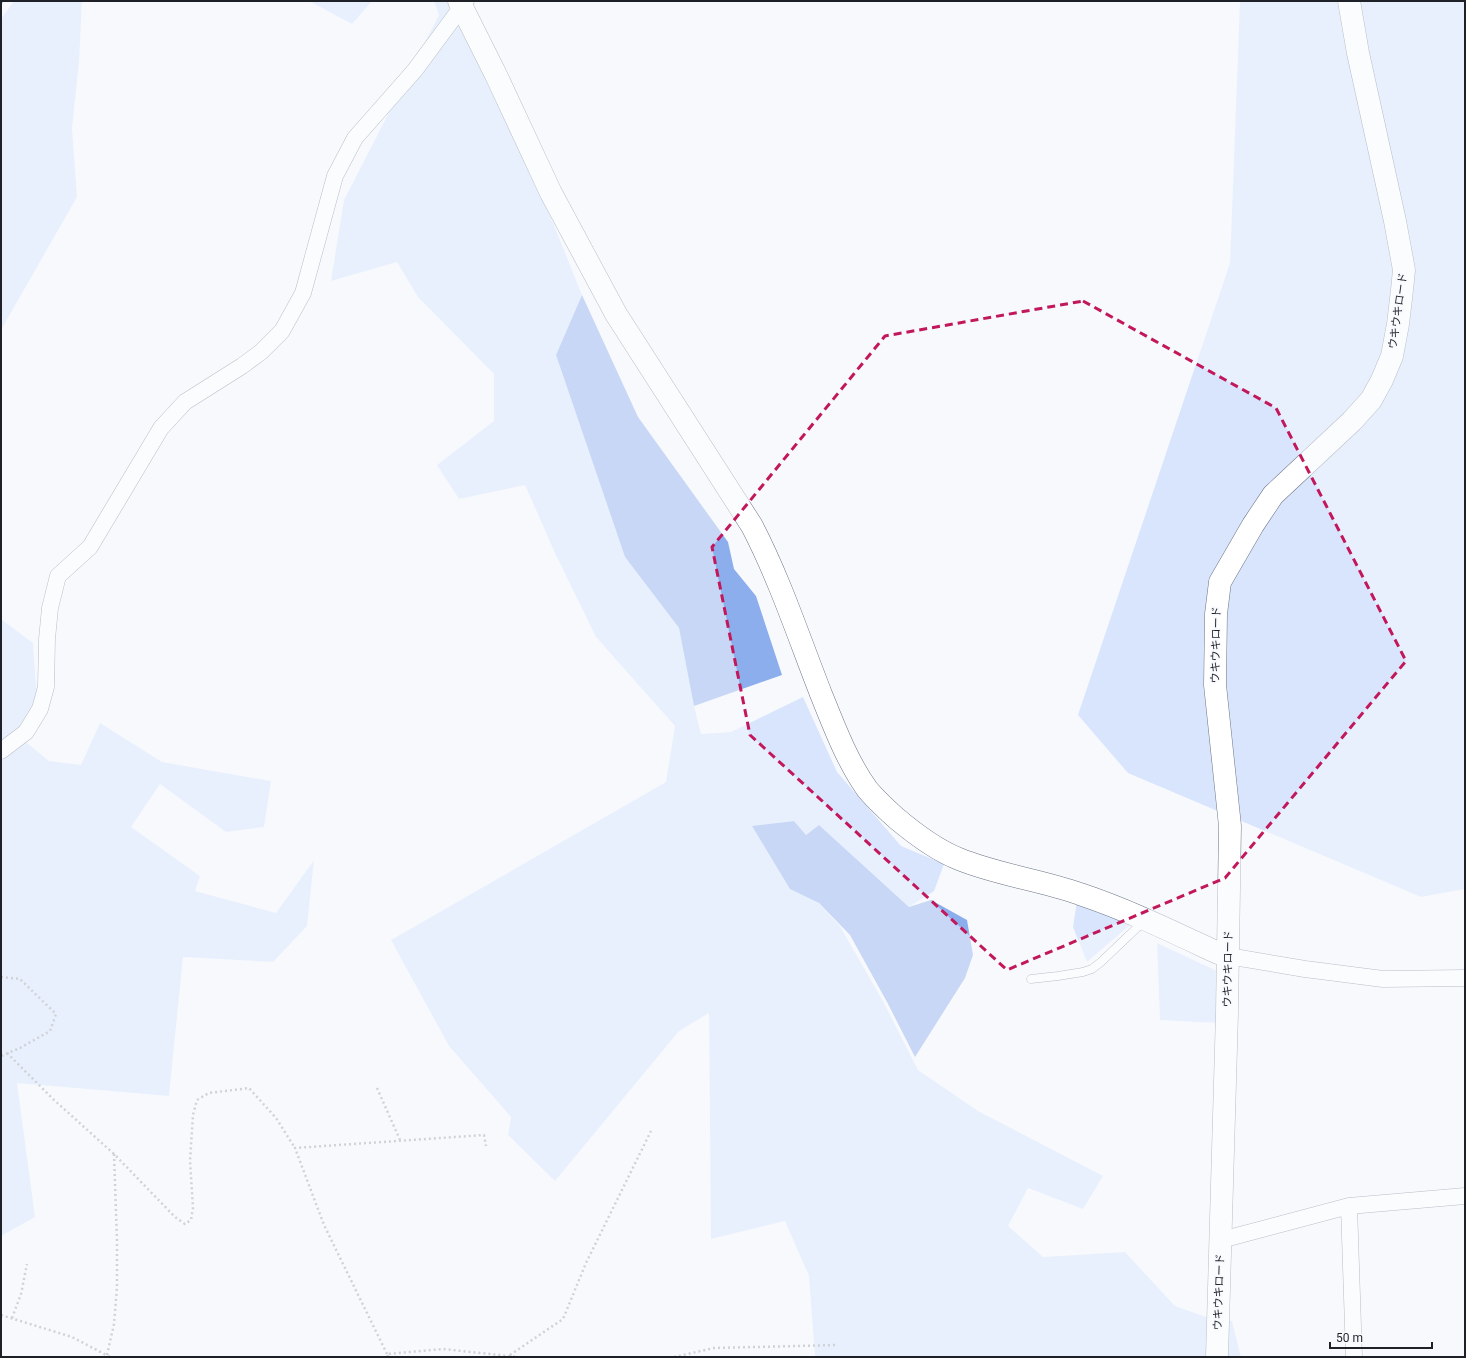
<svg xmlns="http://www.w3.org/2000/svg" width="1466" height="1358" font-family="Roboto,'Noto Sans JP',sans-serif">
<style>
.green{fill:#d8e5fd}
.water{fill:#8caeec}
.lines{fill:none;stroke-linecap:round;stroke-linejoin:round}
.lane-casing{stroke:#6c7586;stroke-width:9}
.street-casing{stroke:#6c7586;stroke-width:17}
.secondary-casing{stroke:#6c7586;stroke-width:23}
.path{stroke:#9fa2a7;stroke-width:2.5;stroke-dasharray:2 3;stroke-linecap:butt}
.lane{stroke:#fff;stroke-width:8}
.street{stroke:#fff;stroke-width:16}
.secondary{stroke:#fff;stroke-width:22}
.marked{fill:none;stroke:#c2185b;stroke-width:3;stroke-dasharray:8 5;stroke-linejoin:round}
.labels{text-anchor:middle;dominant-baseline:central;stroke-width:3;stroke-linejoin:round;paint-order:stroke}
.street-label{font-size:11px;fill:#1e2128;stroke:#f7f9fd}
</style>
<rect width="100%" height="100%" fill="#f7f9fd"/>
<path class="green" d="M 14,1 L 82,1 L 79,62 L 72,128 L 77,197 L 1,330 L 1,19 Z
M 309,1 L 372,1 L 352,24 Z
M 434,1 L 447,1 L 488,81 L 554,225 L 582,295 L 556,355 L 625,557 L 679,628 L 694,706 L 701,734 L 731,732 L 803,697 L 837,772 L 901,846 L 944,864 L 934,891 L 909,907 L 819,825 L 806,835 L 794,821 L 752,826 L 812,896 L 840,926 L 884,1003 L 918,1070 L 978,1111 L 1103,1176 L 1083,1209 L 1028,1188 L 1008,1226 L 1043,1257 L 1125,1252 L 1175,1306 L 1209,1318 L 1232,1321 L 1241,1357 L 815,1357 L 809,1276 L 785,1221 L 711,1239 L 709,1013 L 679,1031 L 555,1181 L 508,1135 L 511,1117 L 449,1046 L 391,940 L 666,782 L 675,726 L 596,637 L 555,553 L 525,485 L 459,499 L 437,465 L 494,421 L 494,374 L 418,297 L 397,262 L 331,281 L 344,200 L 439,15 Z
M 1240,1 L 1465,1 L 1465,889 L 1421,897 L 1128,773 L 1078,715 L 1230,263 Z
M 1,619 L 33,643 L 37,699 L 26,742 L 49,761 L 81,765 L 100,723 L 162,762 L 271,781 L 264,827 L 226,832 L 160,784 L 131,827 L 200,876 L 195,891 L 276,913 L 314,860 L 307,926 L 273,962 L 183,957 L 169,1096 L 17,1083 L 35,1217 L 1,1236 Z
M 1077,901 L 1098,913 L 1119,917 L 1130,925 L 1087,962 L 1073,927 Z
M 1157,943 L 1217,971 L 1218,1023 L 1160,1020 Z"/>
<path class="water" d="M 582,295 L 638,417 L 728,542 L 734,569 L 756,596 L 782,675 L 694,706 L 679,628 L 625,557 L 556,355 Z
M 794,821 L 806,835 L 819,825 L 909,907 L 931,900 L 967,920 L 973,955 L 965,978 L 915,1057 L 887,1002 L 850,935 L 819,903 L 790,889 L 752,826 Z"/>
<g class="lines">
<g class="lane-casing">
<path id="lane" d="M 1031,979 L 1058,976 L 1083,972 L 1092,969 L 1101,962 L 1144,921"/>
</g>
<g class="street-casing">
<path id="street" d="M 1,751 L 26,732 L 40,709 L 46,687 L 47,639 L 50,608 L 58,576 L 90,547 L 161,428 L 185,402 L 242,366 L 261,352 L 282,331 L 303,293 L 335,176 L 355,138 L 415,70 L 466,1
M 1228,956 L 1305,969 L 1383,979 L 1465,978
M 1349,1206 L 1354,1357
M 1221,1240 L 1349,1206 L 1465,1196"/>
</g>
<g class="secondary-casing">
<path id="secondary" d="M 459,1 L 496,75 L 551,193 L 616,314 L 752,526 C 780,580 799,638 821,694 C 834,726 847,761 867,789 C 876,800 886,809 896,818 C 915,834 936,850 959,859 C 998,875 1041,880 1080,894 C 1128,910 1173,932 1218,953 L 1228,956
M 1217,1357 L 1227,1013 L 1230,826 L 1215,685 L 1216,614 L 1220,582 L 1253,525 L 1273,495 L 1352,421 L 1371,400 L 1382,380 L 1392,356 L 1398,324 L 1402,290 L 1404,270 L 1395,221 L 1358,53 L 1349,1"/>
</g>
<path class="path" d="M 1,3 L 3,1
M 1,977 L 20,979 L 56,1014 L 50,1031 L 20,1048 L 1,1056
M 7,1053 L 53,1099 L 114,1154
M 377,1088 L 400,1140
M 1,1315 L 72,1337 L 110,1357
M 12,1318 L 21,1294 L 27,1264
M 387,1354 L 324,1225 L 295,1148 L 484,1135 L 486,1146
M 107,1355 L 114,1324 L 117,1287 L 117,1240 L 114,1154 L 175,1217 L 185,1224 L 191,1220 L 193,1208 L 190,1161 L 193,1115 L 197,1100 L 209,1093 L 249,1088 L 276,1118 L 295,1148
M 510,1355 L 563,1319 L 586,1263 L 651,1131
M 388,1357 L 387,1354 L 443,1349 L 518,1357
M 674,1357 L 714,1348 L 837,1345"/>
<use href="#lane" class="lane"/>
<use href="#street" class="street"/>
<use href="#secondary" class="secondary"/>
</g>
<path d="M0 0H1466V1358H0ZM 1083,301 L 1276,408 L 1406,661 L 1225,878 L 1007,970 L 750,735 L 712,547 L 885,336 Z" fill="#f7f9fd" fill-opacity=".55" fill-rule="evenodd"/>
<path class="marked" d="M 1083,301 L 1276,408 L 1406,661 L 1225,878 L 1007,970 L 750,735 L 712,547 L 885,336 Z"/>
<g class="labels">
<g class="street-label">
<text transform="translate(1398 311) rotate(-82)">ウキウキロード</text>
<text transform="translate(1216 645) rotate(-89)">ウキウキロード</text>
<text transform="translate(1228 969) rotate(-89)">ウキウキロード</text>
<text transform="translate(1219 1292) rotate(-88)">ウキウキロード</text>
</g>
</g>
<rect width="1466" height="1358" fill="none" stroke="#1e2128" stroke-width="4"/>
<path d="M1330 1342v6h102v-6" fill="none" stroke="#1e2128" stroke-width="2"/>
<text x="1336" y="1342" font-size="12" fill="#1e2128" stroke="#f7f9fd" stroke-width="3" paint-order="stroke">50 m</text>
</svg>
